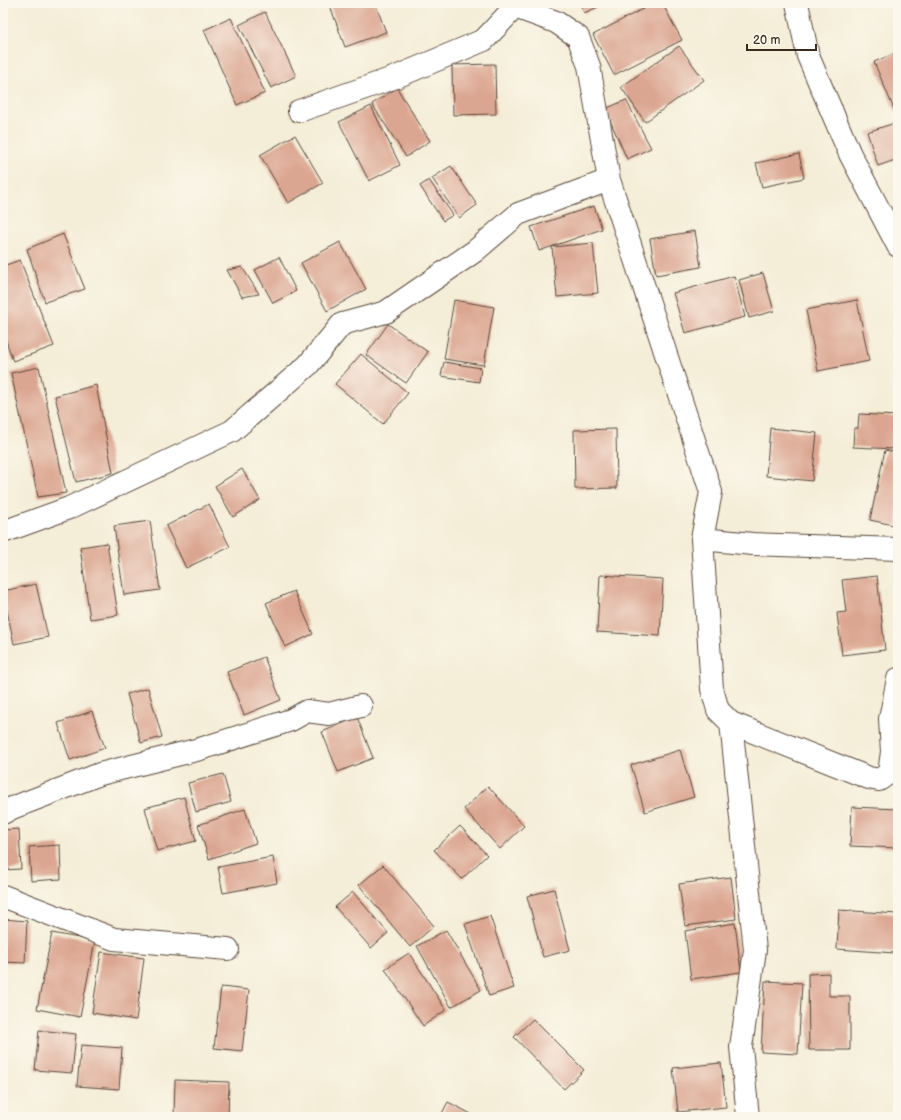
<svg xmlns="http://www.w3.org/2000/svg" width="901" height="1120" font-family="'Balsamiq Sans',sans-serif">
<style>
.building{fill:#dba691}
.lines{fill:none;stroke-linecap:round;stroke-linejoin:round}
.minor-casing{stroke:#57473a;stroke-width:24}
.minor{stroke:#fff;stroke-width:22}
</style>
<rect width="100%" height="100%" fill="#fbf7ec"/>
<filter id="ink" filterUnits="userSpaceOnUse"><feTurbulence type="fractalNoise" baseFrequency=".025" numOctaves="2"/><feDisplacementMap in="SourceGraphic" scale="8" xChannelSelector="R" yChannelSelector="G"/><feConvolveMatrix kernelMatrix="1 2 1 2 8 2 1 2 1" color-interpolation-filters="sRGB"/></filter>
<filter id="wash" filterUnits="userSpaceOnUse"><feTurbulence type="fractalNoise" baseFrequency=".012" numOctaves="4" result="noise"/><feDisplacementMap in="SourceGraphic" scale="16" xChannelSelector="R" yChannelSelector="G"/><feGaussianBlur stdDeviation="0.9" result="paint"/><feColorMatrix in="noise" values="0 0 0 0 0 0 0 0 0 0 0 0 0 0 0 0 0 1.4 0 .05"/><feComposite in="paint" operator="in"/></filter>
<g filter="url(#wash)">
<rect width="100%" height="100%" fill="#f4edd7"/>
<g id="blocks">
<path class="building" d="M 329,3 L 375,3 L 386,32 L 345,47 Z
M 580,3 L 608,3 L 584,13 Z
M 654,3 L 662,3 L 682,40 L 614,75 L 593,35 Z
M 265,12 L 296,76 L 271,88 L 239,25 Z
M 231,18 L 265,93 L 237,105 L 204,30 Z
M 679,46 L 704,80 L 645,122 L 621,87 Z
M 898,52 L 898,114 L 896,114 L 874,62 Z
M 495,64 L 496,114 L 453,115 L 452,65 Z
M 397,88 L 430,141 L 406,157 L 372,104 Z
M 626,100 L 651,148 L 627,159 L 605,109 Z
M 371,106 L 400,165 L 369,181 L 339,122 Z
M 898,122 L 898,159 L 878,166 L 867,132 Z
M 295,135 L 323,183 L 288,203 L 260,155 Z
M 799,154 L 804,178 L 762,187 L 756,163 Z
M 451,166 L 477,205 L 459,218 L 432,178 Z
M 429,180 L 453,215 L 443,221 L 420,186 Z
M 594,206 L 602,229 L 539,251 L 531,227 Z
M 695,231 L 701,267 L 656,275 L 650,239 Z
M 63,234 L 85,289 L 45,302 L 27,249 Z
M 340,242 L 366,289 L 327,311 L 301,263 Z
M 593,243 L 598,293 L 557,297 L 552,247 Z
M 279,257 L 296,291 L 273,303 L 255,270 Z
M 20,260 L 54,346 L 13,361 L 3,332 L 3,266 Z
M 242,267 L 259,294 L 242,297 L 227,270 Z
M 763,273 L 774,311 L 749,318 L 739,280 Z
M 734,276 L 745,317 L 685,333 L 673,293 Z
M 454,300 L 494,307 L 484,365 L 444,359 Z
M 857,300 L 869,361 L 818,371 L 806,310 Z
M 388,324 L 428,352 L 406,383 L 366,355 Z
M 361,354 L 408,393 L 383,424 L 335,384 Z
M 444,362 L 481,368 L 479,382 L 441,376 Z
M 39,367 L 66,493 L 38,497 L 11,373 Z
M 96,385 L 113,473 L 76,482 L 55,396 Z
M 859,414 L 898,416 L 898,435 L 896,434 L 895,449 L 853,447 L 854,428 L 858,428 Z
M 770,428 L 817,433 L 812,481 L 766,476 Z
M 616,429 L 617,488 L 575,489 L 574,430 Z
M 885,450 L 898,453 L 898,526 L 870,520 Z
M 242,469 L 260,500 L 233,517 L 215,486 Z
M 209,504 L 230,547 L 186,568 L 166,526 Z
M 150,521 L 160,590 L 124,595 L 114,526 Z
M 107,543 L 118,615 L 90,619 L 80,547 Z
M 600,575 L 663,579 L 660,636 L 597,632 Z
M 877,576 L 885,650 L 842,655 L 837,613 L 846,612 L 842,580 Z
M 36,584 L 48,637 L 14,644 L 3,591 Z
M 294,591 L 313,634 L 285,647 L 266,603 Z
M 264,657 L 281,700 L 244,715 L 227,672 Z
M 148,688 L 162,737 L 141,743 L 127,694 Z
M 92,711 L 105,748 L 70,760 L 58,723 Z
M 357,717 L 373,758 L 338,772 L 322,732 Z
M 680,750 L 694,797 L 645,812 L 631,765 Z
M 223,774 L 231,802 L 196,812 L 188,783 Z
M 488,786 L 524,826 L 500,849 L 464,809 Z
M 184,797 L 196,841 L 157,851 L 145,808 Z
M 852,807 L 898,809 L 898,848 L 850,846 Z
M 245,809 L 256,843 L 209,859 L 198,825 Z
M 460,826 L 487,855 L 462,879 L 434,850 Z
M 19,829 L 21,869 L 3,870 L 3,830 Z
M 60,845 L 61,879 L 31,881 L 29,847 Z
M 273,857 L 277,883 L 223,893 L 218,867 Z
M 383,865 L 434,926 L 410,947 L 359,885 Z
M 731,877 L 736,919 L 685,926 L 679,884 Z
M 554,889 L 570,950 L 543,957 L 527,896 Z
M 353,892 L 388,933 L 371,948 L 335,907 Z
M 839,910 L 897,914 L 895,953 L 837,949 Z
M 490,916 L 514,988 L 489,996 L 465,924 Z
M 3,919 L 27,921 L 25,963 L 3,962 Z
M 735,923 L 741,972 L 691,979 L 685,931 Z
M 446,930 L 481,990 L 451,1007 L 417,946 Z
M 52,933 L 95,941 L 80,1017 L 37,1009 Z
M 101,952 L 144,958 L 136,1020 L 92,1013 Z
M 409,953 L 446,1010 L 423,1026 L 385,969 Z
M 829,973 L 829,996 L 850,996 L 850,1050 L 809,1050 L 808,974 Z
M 765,981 L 802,983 L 798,1054 L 761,1052 Z
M 221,987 L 249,990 L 242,1051 L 214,1048 Z
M 533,1019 L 584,1070 L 564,1089 L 514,1037 Z
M 39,1030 L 76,1034 L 72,1073 L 35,1070 Z
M 81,1045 L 122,1048 L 119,1089 L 77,1086 Z
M 721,1063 L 726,1107 L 678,1112 L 673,1068 Z
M 175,1080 L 229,1082 L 228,1117 L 174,1117 Z
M 448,1102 L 477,1117 L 440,1117 Z"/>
</g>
</g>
<g filter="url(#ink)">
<use href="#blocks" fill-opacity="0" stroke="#57473a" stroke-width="1"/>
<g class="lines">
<g class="minor-casing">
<path id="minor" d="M 797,3 L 808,56 L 850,154 L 898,246
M 515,7 L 556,22 L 578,37 L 589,66 L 609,180 L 711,492 L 702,539 L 712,689 L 718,710 L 731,723 L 869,778 L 879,780 L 889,773 L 892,752
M 299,111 L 396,77 L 484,40 L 515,7 L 513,3
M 3,532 L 69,508 L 232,431 L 308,365 L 342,324 L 386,312 L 475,251 L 518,214 L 609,180
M 702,539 L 753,544 L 898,549
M 898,679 L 890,719 L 892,752 L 898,759
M 731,723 L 755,950 L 741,1047 L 748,1117
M 3,813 L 12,808 L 100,774 L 200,749 L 291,720 L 307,711 L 329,714 L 361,706
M 3,896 L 114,939 L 228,949"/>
</g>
<use href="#minor" class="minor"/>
</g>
</g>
<rect width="901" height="1120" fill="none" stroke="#fbf7ec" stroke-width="16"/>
<path d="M747 44v6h69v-6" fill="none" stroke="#3b2a1e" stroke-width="2"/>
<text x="753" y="44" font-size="12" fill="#3b2a1e" stroke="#fbf7ec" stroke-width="3" paint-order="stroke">20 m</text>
</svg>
